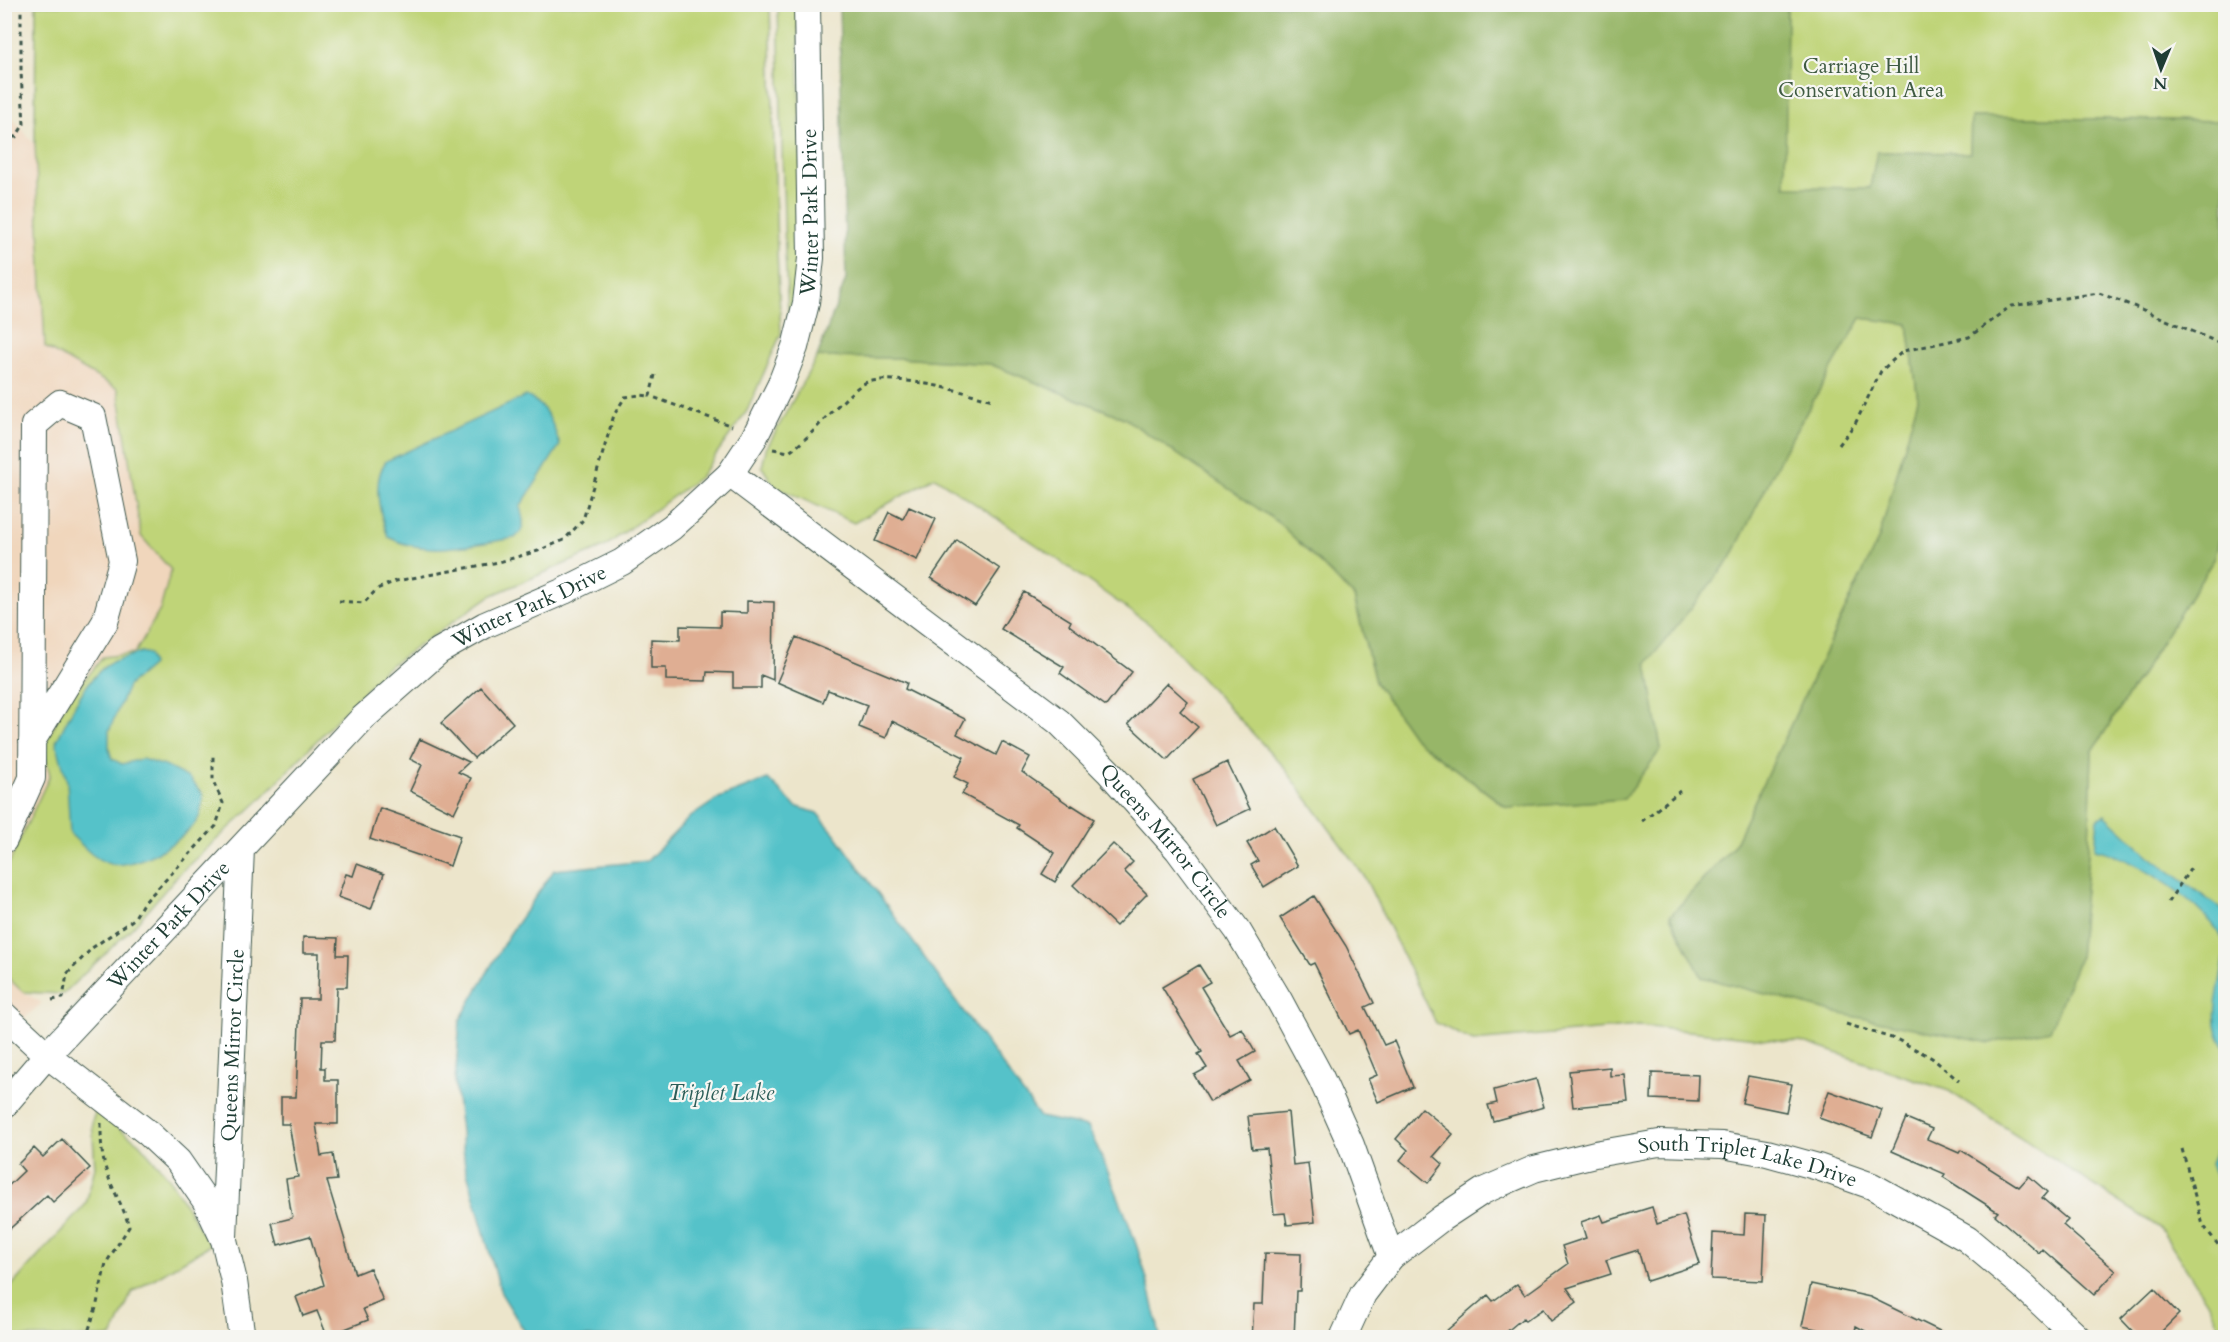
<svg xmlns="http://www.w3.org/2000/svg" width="2230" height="1342" font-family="Cardo,serif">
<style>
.built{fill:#f0d6bc}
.green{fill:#bfd478;stroke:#6f8856;stroke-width:1.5}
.forest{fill:#97b668;stroke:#5b7a4e;stroke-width:1.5}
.water{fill:#54c2c9;stroke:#3a807e;stroke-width:1.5}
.building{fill:#dfae93}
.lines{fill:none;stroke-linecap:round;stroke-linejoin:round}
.minor-casing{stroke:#3e564b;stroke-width:28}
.path{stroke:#3e564b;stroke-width:3;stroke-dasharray:4.5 4.5;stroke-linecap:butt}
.minor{stroke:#fff;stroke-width:26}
.labels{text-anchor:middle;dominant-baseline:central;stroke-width:4.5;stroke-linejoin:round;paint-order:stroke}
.park-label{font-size:21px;fill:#3f5b42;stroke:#f6f6f2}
.street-label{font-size:21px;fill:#1f3d34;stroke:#f6f6f2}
.water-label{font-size:22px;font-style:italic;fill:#2c5e59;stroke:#f6f6f2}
</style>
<rect width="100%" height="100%" fill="#f6f6f2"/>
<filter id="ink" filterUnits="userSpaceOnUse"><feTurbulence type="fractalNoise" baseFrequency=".0167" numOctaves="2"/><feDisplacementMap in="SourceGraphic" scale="12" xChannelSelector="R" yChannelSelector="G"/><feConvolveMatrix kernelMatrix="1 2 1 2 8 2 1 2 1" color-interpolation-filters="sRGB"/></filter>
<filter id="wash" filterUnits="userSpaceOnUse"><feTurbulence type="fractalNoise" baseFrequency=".008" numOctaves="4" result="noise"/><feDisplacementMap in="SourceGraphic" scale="24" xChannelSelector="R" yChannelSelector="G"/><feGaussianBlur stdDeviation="1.35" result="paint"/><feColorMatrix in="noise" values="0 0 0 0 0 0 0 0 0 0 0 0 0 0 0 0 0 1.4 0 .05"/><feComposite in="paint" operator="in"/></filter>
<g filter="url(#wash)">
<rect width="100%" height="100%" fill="#ece5cb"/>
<path class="built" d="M 5,109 L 35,145 L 45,347 L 118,388 L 141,536 L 171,570 L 160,610 L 135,653 L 103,657 L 43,748 L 50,775 L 5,874 Z
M 4,975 L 23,992 L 42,1003 L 5,1035 Z"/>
<path class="green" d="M 36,5 L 770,5 L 777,252 L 781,334 L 747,411 L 700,477 L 604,547 L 490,596 L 385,669 L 259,801 L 180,873 L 133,927 L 63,994 L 23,992 L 5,975 L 4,874 L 50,775 L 43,748 L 65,704 L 103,657 L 135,653 L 160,610 L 171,570 L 141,536 L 118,389 L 45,347 L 35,145 Z
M 778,5 L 798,5 L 802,258 L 789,333 L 785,252 Z
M 1787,5 L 2225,5 L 2225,121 L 1971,117 L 1970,153 L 1877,152 L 1870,188 L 1784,187 Z
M 1861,318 L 1908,324 L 1918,399 L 1879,538 L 1733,847 L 1670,916 L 1702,977 L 1836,1013 L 2079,958 L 2089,842 L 2092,752 L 2214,559 L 2225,522 L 2225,1337 L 2208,1303 L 2160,1228 L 1949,1091 L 1807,1043 L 1639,1026 L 1473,1041 L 1436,1023 L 1364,876 L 1283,766 L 1156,629 L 1047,552 L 935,477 L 854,523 L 774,486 L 762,467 L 766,449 L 817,357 L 898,358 L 990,364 L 1124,418 L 1278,522 L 1354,597 L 1375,682 L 1415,739 L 1507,808 L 1623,799 L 1661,749 L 1646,663 L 1731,558 L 1784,451 Z
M 96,1111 L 139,1143 L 169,1178 L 210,1245 L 132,1292 L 112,1337 L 5,1337 L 5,1293 L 86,1204 L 95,1167 L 92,1121 Z"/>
<path class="forest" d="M 839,5 L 1787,5 L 1785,187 L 1870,188 L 1877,152 L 1970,153 L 1971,117 L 2225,121 L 2225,522 L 2214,559 L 2092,752 L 2089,842 L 2079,958 L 2050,1030 L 1990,1043 L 1836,1013 L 1702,977 L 1670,916 L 1733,847 L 1879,538 L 1918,399 L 1908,324 L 1861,318 L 1784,451 L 1731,558 L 1647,663 L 1661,749 L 1624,799 L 1508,808 L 1415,739 L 1375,682 L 1354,596 L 1278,522 L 1124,418 L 990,364 L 898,358 L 817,357 L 846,279 Z"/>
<path class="water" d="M 526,396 C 548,405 553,425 560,445 L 520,507 C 524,520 526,528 515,538 C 474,544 426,558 388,537 C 380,514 371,482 386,461 Z
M 141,652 L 149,654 L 152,665 L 128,686 L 116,714 L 109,731 L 109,749 L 112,759 L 122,764 L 142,759 L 165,766 L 189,778 L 203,794 C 202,801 202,811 199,817 C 188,840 131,872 107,863 C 92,858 82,844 70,834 L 67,781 L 56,742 C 70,716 84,679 110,663 C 117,659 132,656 141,652 Z
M 768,779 L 795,806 L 817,813 L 835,834 L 1040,1117 L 1088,1127 C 1120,1197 1147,1262 1160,1337 L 528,1337 L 501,1293 L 465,1165 L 455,1082 L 460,1020 L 507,938 L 554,870 L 647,861 L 689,818 L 719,798 Z
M 2105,815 L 2149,856 L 2225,912 L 2225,944 C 2210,906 2134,857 2095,849 L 2098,819 Z
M 2225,954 L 2226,1047 L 2225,1047 C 2205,1020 2222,984 2225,954 Z
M 2225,1136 L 2225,1188 L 2219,1184 L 2210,1164 L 2217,1148 Z"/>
<g id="blocks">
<path class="building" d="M 909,507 L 936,519 L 917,560 L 875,541 L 889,512 L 903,519 Z
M 957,540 L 1000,569 L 975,606 L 931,578 Z
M 1024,592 L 1071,621 L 1069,625 L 1132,672 L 1106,706 L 1060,673 L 1064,667 L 1001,629 Z
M 747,601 L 774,602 L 773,680 L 761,675 L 761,688 L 733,688 L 733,673 L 707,672 L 706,681 L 666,680 L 666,668 L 651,668 L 651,639 L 680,640 L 680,626 L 720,627 L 720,612 L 747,613 Z
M 796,637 L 907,683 L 905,689 L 965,719 L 957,734 L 996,755 L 1002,742 L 1030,757 L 1022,772 L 1071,806 L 1072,805 L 1094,819 L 1055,882 L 1042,874 L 1055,853 L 1017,828 L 1019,825 L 962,794 L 968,784 L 954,777 L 964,757 L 892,721 L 886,738 L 859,727 L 867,705 L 828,690 L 823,702 L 777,682 Z
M 1167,683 L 1188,702 L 1180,711 L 1198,727 L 1167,760 L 1128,724 Z
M 481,687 L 513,723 L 474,758 L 441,723 Z
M 420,739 L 469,762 L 458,772 L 471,778 L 454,813 L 410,791 L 422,765 L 410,759 Z
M 1227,762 L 1250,809 L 1216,825 L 1193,779 Z
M 380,808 L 460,836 L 450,866 L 370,839 Z
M 1274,826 L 1298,866 L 1264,887 L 1251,865 L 1258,861 L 1247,843 Z
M 1113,844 L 1133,862 L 1124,871 L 1147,894 L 1116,926 L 1073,885 Z
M 357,864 L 384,874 L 371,909 L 338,897 L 346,874 L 353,876 Z
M 1314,896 L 1346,946 L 1374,1003 L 1365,1007 L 1384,1045 L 1394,1041 L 1413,1087 L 1378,1102 L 1368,1079 L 1377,1075 L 1358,1030 L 1349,1034 L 1314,963 L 1310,965 L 1280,918 Z
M 303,937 L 338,938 L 337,955 L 348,955 L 347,987 L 337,987 L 335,1040 L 322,1040 L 321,1068 L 325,1068 L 325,1080 L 338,1080 L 338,1124 L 316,1124 L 321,1156 L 333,1154 L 337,1180 L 327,1181 L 355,1274 L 370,1268 L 383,1301 L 363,1309 L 368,1320 L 327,1336 L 317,1311 L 303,1316 L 296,1297 L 324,1285 L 310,1236 L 278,1245 L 272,1223 L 292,1218 L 286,1179 L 298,1177 L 289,1124 L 281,1124 L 281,1097 L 296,1097 L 300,999 L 318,999 L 319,953 L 303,953 Z
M 1199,965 L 1210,982 L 1201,987 L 1230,1035 L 1242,1029 L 1255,1052 L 1239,1061 L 1250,1080 L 1210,1102 L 1194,1075 L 1207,1068 L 1198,1054 L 1202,1052 L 1162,987 Z
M 1610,1067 L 1610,1076 L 1625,1075 L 1628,1102 L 1573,1107 L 1569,1071 Z
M 1652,1073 L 1699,1075 L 1698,1101 L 1651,1099 Z
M 1748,1076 L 1792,1084 L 1786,1112 L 1742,1103 Z
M 1536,1079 L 1544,1107 L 1493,1121 L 1488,1105 L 1497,1103 L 1494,1090 Z
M 1829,1091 L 1882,1110 L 1872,1137 L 1819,1118 Z
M 1422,1108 L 1453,1134 L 1434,1156 L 1443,1164 L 1428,1183 L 1400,1160 L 1408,1150 L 1396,1139 Z
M 1288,1112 L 1293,1165 L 1308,1163 L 1315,1222 L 1287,1225 L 1285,1213 L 1274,1214 L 1267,1148 L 1252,1149 L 1248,1116 Z
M 1906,1118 L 1932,1129 L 1927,1139 L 1959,1153 L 1961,1150 L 2019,1187 L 2029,1176 L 2047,1192 L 2042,1198 L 2068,1220 L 2063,1225 L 2116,1271 L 2094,1295 L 2042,1249 L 2039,1253 L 1995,1215 L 1998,1212 L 1943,1177 L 1945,1174 L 1892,1151 Z
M 62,1139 L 90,1168 L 53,1202 L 47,1195 L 4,1234 L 4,1190 L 24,1171 L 18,1164 L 34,1148 L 43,1157 Z
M 1652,1207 L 1657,1224 L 1684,1215 L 1700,1264 L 1647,1281 L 1638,1250 L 1606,1260 L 1611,1274 L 1567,1288 L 1577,1302 L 1551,1321 L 1543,1309 L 1525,1321 L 1523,1318 L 1499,1338 L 1438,1338 L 1488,1295 L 1493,1301 L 1517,1284 L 1525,1295 L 1568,1264 L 1562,1246 L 1586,1238 L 1581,1222 L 1601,1215 L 1604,1222 Z
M 1745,1214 L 1766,1215 L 1763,1281 L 1711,1279 L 1713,1233 L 1744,1235 Z
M 1265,1253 L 1301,1254 L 1300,1291 L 1296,1291 L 1294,1338 L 1252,1338 L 1254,1304 L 1263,1304 Z
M 1811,1284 L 1870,1297 L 1954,1338 L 1878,1338 L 1856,1326 L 1854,1337 L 1802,1326 Z
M 2154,1288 L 2179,1314 L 2155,1338 L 2139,1338 L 2121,1319 Z"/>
</g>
</g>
<g filter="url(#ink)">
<use href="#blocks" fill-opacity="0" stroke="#3e564b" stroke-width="1.5"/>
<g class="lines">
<g class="minor-casing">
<g id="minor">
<path id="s1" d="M 730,474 L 1059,722 L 1108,771 L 1178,850 L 1238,931 L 1279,1000 L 1321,1078 L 1351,1145 L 1391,1257"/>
<path d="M 4,840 L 32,778 L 34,425 L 60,403 L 93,417 L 122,561 L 105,622 L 32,741"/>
<path d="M 4,1015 L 47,1055 L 148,1133 L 178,1161 L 205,1200 L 224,1240 L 234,1281 L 242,1338"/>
<path id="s2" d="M 4,1105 L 47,1055 L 363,718 L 439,651 L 485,625 L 564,591 L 622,562 L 672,527 L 730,474 L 754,438 L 780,386 L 795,347 L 806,303 L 811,258 L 807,4"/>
<path id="s3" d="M 224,1237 L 241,849"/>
<path id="s4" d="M 1343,1338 L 1363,1294 L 1391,1257 L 1442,1218 L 1483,1191 L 1534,1169 L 1595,1154 L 1659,1143 L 1722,1145 L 1767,1153 L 1818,1167 L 1872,1186 L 1967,1239 L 2022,1285 L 2078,1338"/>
</g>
</g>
<path class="path" d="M 4,137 L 16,137 L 24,124 L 21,72 L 21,4
M 655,375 L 650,396 L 732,426
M 1839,445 L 1856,422 L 1881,371 L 1903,351 L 1969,337 L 2011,306 L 2099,293 L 2146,311 L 2226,346
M 773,449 L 789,452 C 810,438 824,417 843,401 C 849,395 858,386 865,383 C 894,372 964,392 993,400
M 339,601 L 364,603 L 377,589 L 396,581 L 499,562 L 538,551 L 564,540 L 583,520 L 614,415 L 625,397 L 640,395 L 650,396
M 1642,821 L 1680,791
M 2168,902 L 2193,865
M 52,1000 L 63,998 L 67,974 L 92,948 L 134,919 L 142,905 L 216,826 L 223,803 L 213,781 L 213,755
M 1846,1024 L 1898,1040 L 1932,1058 L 1959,1081
M 2182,1149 L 2203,1225 L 2226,1255
M 86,1338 L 96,1308 L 106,1263 L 129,1227 C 124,1206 110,1187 105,1166 C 101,1152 101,1138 101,1123"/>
<use href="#minor" class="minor"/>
</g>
</g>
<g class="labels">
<g class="park-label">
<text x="1861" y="66">Carriage Hill<tspan x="1861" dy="24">Conservation Area</tspan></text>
</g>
<g class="street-label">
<text stroke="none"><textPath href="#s2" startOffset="1252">Winter Park Drive</textPath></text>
<text stroke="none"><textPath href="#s2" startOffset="730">Winter Park Drive</textPath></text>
<text stroke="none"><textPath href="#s1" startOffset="572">Queens Mirror Circle</textPath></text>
<text stroke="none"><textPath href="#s2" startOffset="244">Winter Park Drive</textPath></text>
<text stroke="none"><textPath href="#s3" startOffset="192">Queens Mirror Circle</textPath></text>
<text stroke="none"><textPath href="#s4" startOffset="482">South Triplet Lake Drive</textPath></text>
</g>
<g class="water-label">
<text x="721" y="1093">Triplet Lake</text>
</g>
</g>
<rect width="2230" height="1342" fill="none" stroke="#f6f6f2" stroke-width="24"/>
<g transform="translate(2161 69) rotate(182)" stroke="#f6f6f2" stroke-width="4.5" paint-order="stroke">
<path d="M0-4.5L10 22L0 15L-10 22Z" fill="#1f3d34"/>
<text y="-9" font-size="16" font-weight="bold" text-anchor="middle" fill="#1f3d34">N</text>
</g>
</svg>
